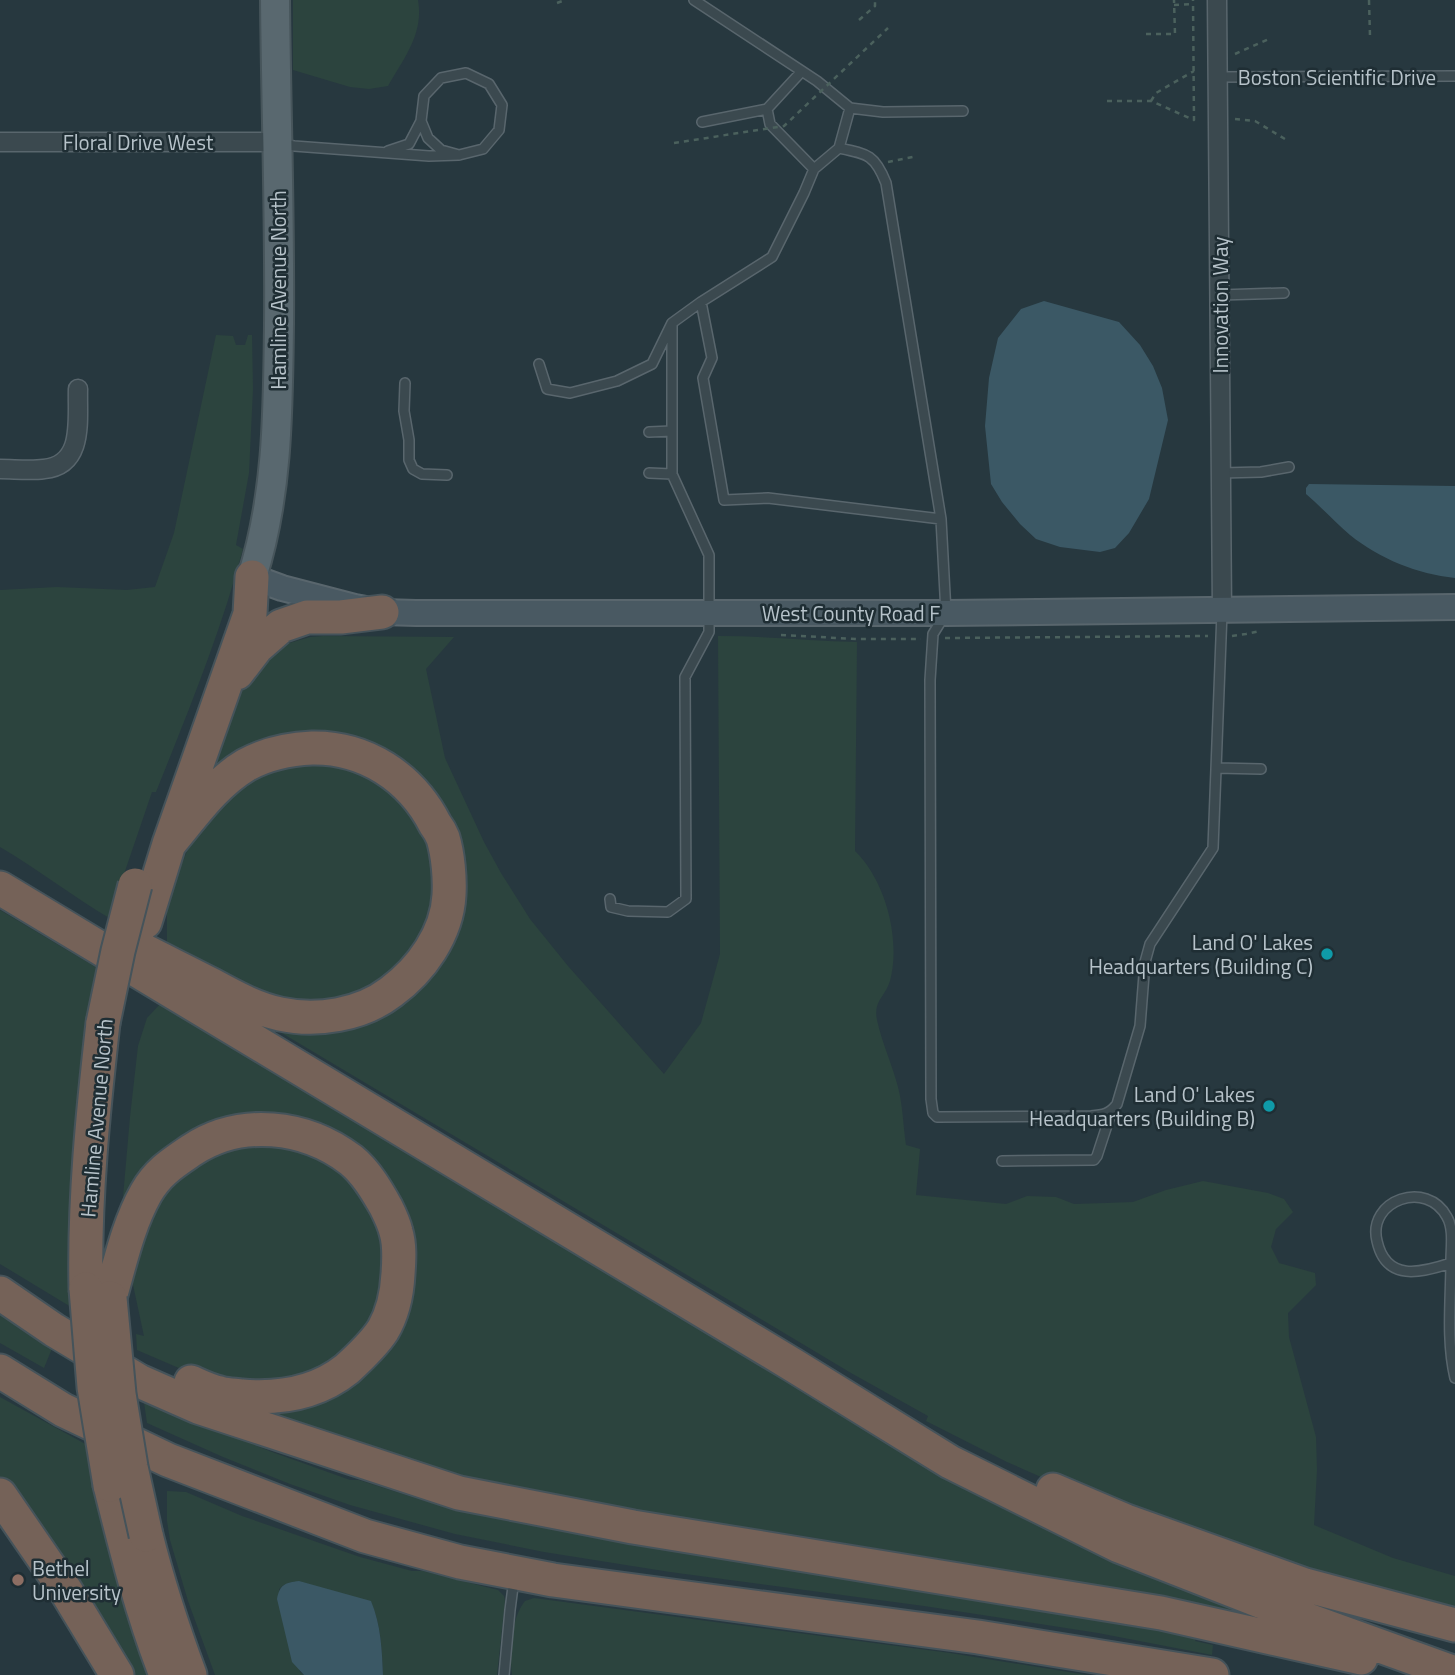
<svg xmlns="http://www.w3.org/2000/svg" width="1455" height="1675" font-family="'Titillium Web',sans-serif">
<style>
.green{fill:#2c443e}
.water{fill:#3b5865}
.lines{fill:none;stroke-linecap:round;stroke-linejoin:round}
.lane-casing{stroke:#59666d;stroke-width:12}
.street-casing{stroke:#59666d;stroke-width:21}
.secondary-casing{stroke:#59666d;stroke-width:28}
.primary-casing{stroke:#47555b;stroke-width:32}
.highway-casing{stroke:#45535a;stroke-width:37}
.path{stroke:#4b615d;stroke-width:2.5;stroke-dasharray:5 5;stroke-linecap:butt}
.lane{stroke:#3b494f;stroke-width:9}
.street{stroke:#3b494f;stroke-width:18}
.secondary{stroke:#495962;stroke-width:24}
.primary{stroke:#59686f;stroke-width:28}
.highway{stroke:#756258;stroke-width:33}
.highway-bridge-casing{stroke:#45535a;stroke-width:37;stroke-linecap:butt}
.path-bridge{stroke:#4b615d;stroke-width:2.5;stroke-dasharray:5 5;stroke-linecap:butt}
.highway-bridge{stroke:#756258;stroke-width:33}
.culture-dot{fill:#0f9aa8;stroke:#1f2e34;stroke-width:2.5}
.education-dot{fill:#8d6e63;stroke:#1f2e34;stroke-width:2.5}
.labels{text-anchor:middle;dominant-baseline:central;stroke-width:5;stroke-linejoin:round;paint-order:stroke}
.street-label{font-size:21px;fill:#b7c3ca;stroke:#1f2e34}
.poi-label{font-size:21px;fill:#b7c3ca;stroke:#1f2e34;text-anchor:end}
</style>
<rect width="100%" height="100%" fill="#27383f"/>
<path class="green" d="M 293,0 L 418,0 C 424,34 404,58 388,86 L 369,89 L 350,87 L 293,70 Z
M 216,335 L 233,336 L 236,345 L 245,345 L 248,335 L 252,335 L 253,389 L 249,473 L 236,545 L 243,549 C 221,632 188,712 156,792 L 152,792 L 123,877 L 111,919 C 73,897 38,869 0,847 L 0,590 L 57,587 L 127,590 L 155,587 L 174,533 Z
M 323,636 L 454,637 L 426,669 L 445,758 L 484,842 L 501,873 L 530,919 L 568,966 L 664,1074 L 701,1023 L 720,954 L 718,636 C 765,636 811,641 857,642 L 855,851 C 886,881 901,940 890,981 C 885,997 873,1001 877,1020 C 882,1043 892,1064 898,1087 C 903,1106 903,1126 906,1145 L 920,1149 L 916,1195 L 1006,1204 L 1027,1196 L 1056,1197 L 1074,1204 L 1106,1203 L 1133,1202 L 1166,1190 L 1203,1181 L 1268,1193 L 1284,1199 L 1293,1212 L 1276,1229 L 1271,1247 L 1279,1263 L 1315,1273 L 1316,1285 L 1288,1313 L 1289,1337 L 1316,1437 L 1317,1470 L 1314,1525 L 1393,1558 L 1455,1576 L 1455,1618 L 1066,1488 L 1007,1462 L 926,1421 L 928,1416 L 851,1373 L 270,1026 L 386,1005 L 455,865 L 349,744 L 203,788 L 244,680 L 283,638 L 286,644 L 310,637 Z
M 316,756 L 398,788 L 437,853 L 428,935 L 363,998 L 286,1006 L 167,952 L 167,911 L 176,879 L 197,825 L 247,773 Z
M 0,910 L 99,969 L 71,1307 L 0,1264 Z
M 161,1003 L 1238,1608 L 1237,1612 L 1091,1584 L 797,1535 L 584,1503 L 490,1486 L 258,1414 L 369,1360 L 400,1218 L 278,1119 L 132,1199 L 123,1197 L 130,1117 L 138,1046 L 147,1018 Z
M 289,1139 L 364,1184 L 392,1261 L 370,1334 L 298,1385 L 195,1375 L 137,1350 L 136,1334 L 144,1336 L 132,1280 L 132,1264 L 146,1210 L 212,1147 Z
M 0,1312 L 53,1346 L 44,1368 L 0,1343 Z
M 143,1395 L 210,1427 L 272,1452 L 350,1480 L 359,1480 L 425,1501 L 496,1517 L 1196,1634 L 1195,1641 L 1213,1645 L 1212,1655 L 1098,1633 L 924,1606 L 670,1572 L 544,1552 L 455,1534 L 350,1505 L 290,1484 L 223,1457 L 147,1423 Z
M 0,1397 L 89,1446 L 151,1675 L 126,1675 L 0,1479 Z
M 167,1491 L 186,1492 L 242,1516 L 360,1557 L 412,1571 L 423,1571 L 498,1590 L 504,1596 L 505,1601 L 497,1675 L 383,1675 C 382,1650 381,1625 371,1602 L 292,1582 L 284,1585 L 279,1589 L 300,1672 L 304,1675 L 215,1675 L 188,1601 L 170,1540 L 167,1521 Z
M 534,1598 L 950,1653 L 1087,1675 L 512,1675 C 509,1654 511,1618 525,1601 Z"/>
<path class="water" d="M 1044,301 L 1119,322 L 1140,345 L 1153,366 L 1162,388 L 1168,420 L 1149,499 L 1129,533 L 1115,548 L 1100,552 L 1060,547 L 1036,539 L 1020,524 L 1002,502 L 991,484 L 985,426 L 989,378 L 998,338 L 1021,309 Z
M 1309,484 L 1455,486 L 1455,578 C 1417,574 1380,559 1350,535 C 1335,522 1321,507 1306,494 L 1306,488 Z
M 299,1581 L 371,1601 C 381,1625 382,1650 383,1675 L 304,1675 L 292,1662 L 277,1599 C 280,1584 285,1583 299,1581 Z"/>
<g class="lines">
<g class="lane-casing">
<path id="lane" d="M 694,0 L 817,81 L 850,108 L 839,148
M 1218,77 L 1455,76
M 850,108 L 883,112 L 963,111
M 767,109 L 770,124 L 814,169
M 702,122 L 767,109 L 802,71
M 282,143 L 294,146 L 429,156 L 459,155 L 483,149 L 499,130 L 502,105 L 489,84 L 466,73 L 441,78 L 424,96 L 421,121 L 428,138 L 441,150 L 459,155
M 388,151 L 409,144 L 421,121
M 1220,295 L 1284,293
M 701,302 L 712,358 L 703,378 L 724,500 L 768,498 L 941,519
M 539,364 L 547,389 L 570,393 L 617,381 L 652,364 L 672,323 L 701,302 L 772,257 L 804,193 L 814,169 L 839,148 C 868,154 875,155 886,183 L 941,519 L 946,613 L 933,634 L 930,680 L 931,1099 L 933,1113 L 937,1117 L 1091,1116 C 1103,1115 1110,1114 1117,1104 L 1140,1026 L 1145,962 L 1150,944 L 1213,848 L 1222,612
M 405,383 L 404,411 L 409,440 L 409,460 L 413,469 L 422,474 L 447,475
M 649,432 L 672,431
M 649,473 L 672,474
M 1221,473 L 1261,472 L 1289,467
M 1217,768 L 1261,769
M 610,899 L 611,907 L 628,911 L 668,912 L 686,899 L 685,677 L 709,632 L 709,555 L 672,474 L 672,325
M 1002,1161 L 1094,1160 L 1097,1156 L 1112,1110
M 1451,1263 C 1421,1273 1386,1282 1377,1241 C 1367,1200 1427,1179 1447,1217 C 1454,1229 1451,1247 1451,1260 C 1451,1298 1446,1340 1455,1378
M 504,1675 L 510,1610 L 514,1579"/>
</g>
<g class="street-casing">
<path id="street" d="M 1217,0 L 1222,611
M 0,142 L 276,142
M 0,469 C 14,469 30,471 44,469 C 85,465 77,419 78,389"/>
</g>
<g class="secondary-casing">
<path id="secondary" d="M 252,577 L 282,588 L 355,607 L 382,612 L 416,613 L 946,613 L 1455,607"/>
</g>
<g class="primary-casing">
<path id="primary" d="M 252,577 C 278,495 278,410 279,324 C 280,216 276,108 275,0"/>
</g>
<g class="highway-casing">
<path id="highway" d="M 237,673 L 257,647 L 281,626 L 307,617 L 341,617 L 382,612
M 0,888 L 793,1365 L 950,1462 L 1119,1546 L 1308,1620 L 1455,1673
M 145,922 L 169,844 L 250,614 L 252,577
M 137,947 C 162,960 187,972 212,985 C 234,997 256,1009 280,1014 C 317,1022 361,1015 391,992 C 421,970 447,934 449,895 C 450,878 448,855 443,838 C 441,833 438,828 435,824 C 411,777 365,747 312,748 C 289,749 266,754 246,765 C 214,784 192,817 169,844
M 86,1289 C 84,1200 93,1111 103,1023
M 0,1293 L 54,1330 L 139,1381 L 198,1407 L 459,1493 L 633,1527 L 1161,1613 L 1361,1658
M 110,1298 C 120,1263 128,1225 146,1193 C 158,1172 173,1163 192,1150 C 241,1118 305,1125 351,1160 C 366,1172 377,1191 386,1207 C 390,1215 394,1223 396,1232 C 400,1245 399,1260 398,1274 C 397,1293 393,1313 383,1330 C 374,1344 359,1358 347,1369 C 317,1393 279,1399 242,1396 C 235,1395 227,1395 220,1393 C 210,1391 200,1386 191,1382
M 0,1371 L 63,1410 L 168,1460 L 365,1536 L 460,1562 L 553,1580 L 978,1637 L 1212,1675
M 110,1485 C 126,1550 142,1613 166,1675
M 1053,1490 L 1126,1521 L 1305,1585 L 1455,1625
M 0,1495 L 66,1591 L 117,1675
M 146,1535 C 158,1583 173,1629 190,1675"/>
</g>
<path class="path" d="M 1369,0 L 1370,36
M 557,3 L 565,0
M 1174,5 L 1192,4
M 859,20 L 875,6 L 875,0
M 1146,34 L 1175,34 L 1174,0
M 1235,54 L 1271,38
M 1107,101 L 1151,101 L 1194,120 L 1193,0
M 1151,101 L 1156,93 L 1194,71
M 1235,119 L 1255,121 L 1285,139
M 888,162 L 917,156
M 781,635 L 857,639 L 921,639
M 1232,636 L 1246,634 L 1260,631
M 945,638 L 1208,636"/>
<use href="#lane" class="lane"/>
<use href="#street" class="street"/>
<use href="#secondary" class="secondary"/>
<use href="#primary" class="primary"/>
<use href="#highway" class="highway"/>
<g class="highway-bridge-casing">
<path id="highway-bridge" d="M 103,1023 L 118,951 L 135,885
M 86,1289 L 94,1387 L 110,1485
M 110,1298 L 119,1394 L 131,1467 L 146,1535"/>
</g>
<path class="path-bridge" d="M 674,143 L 784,126 L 888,28"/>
<use href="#highway-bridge" class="highway-bridge"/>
</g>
<g class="culture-dot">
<circle cx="1327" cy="954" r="7"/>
<circle cx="1269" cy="1106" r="7"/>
</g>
<circle class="education-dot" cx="18" cy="1580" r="7"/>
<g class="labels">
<g class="street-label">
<text x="1337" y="77">Boston Scientific Drive</text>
<text x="138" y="142">Floral Drive West</text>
<text transform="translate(278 290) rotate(-90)">Hamline Avenue North</text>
<text transform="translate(1220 305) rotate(-90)">Innovation Way</text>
<text x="851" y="613">West County Road F</text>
<text transform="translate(96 1118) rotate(-85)">Hamline Avenue North</text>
</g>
<g class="poi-label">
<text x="1313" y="942">Land O' Lakes<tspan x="1313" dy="24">Headquarters (Building C)</tspan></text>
<text x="1255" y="1094">Land O' Lakes<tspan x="1255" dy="24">Headquarters (Building B)</tspan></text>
<text x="32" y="1568" text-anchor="start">Bethel<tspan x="32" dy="24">University</tspan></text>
</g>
</g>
</svg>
